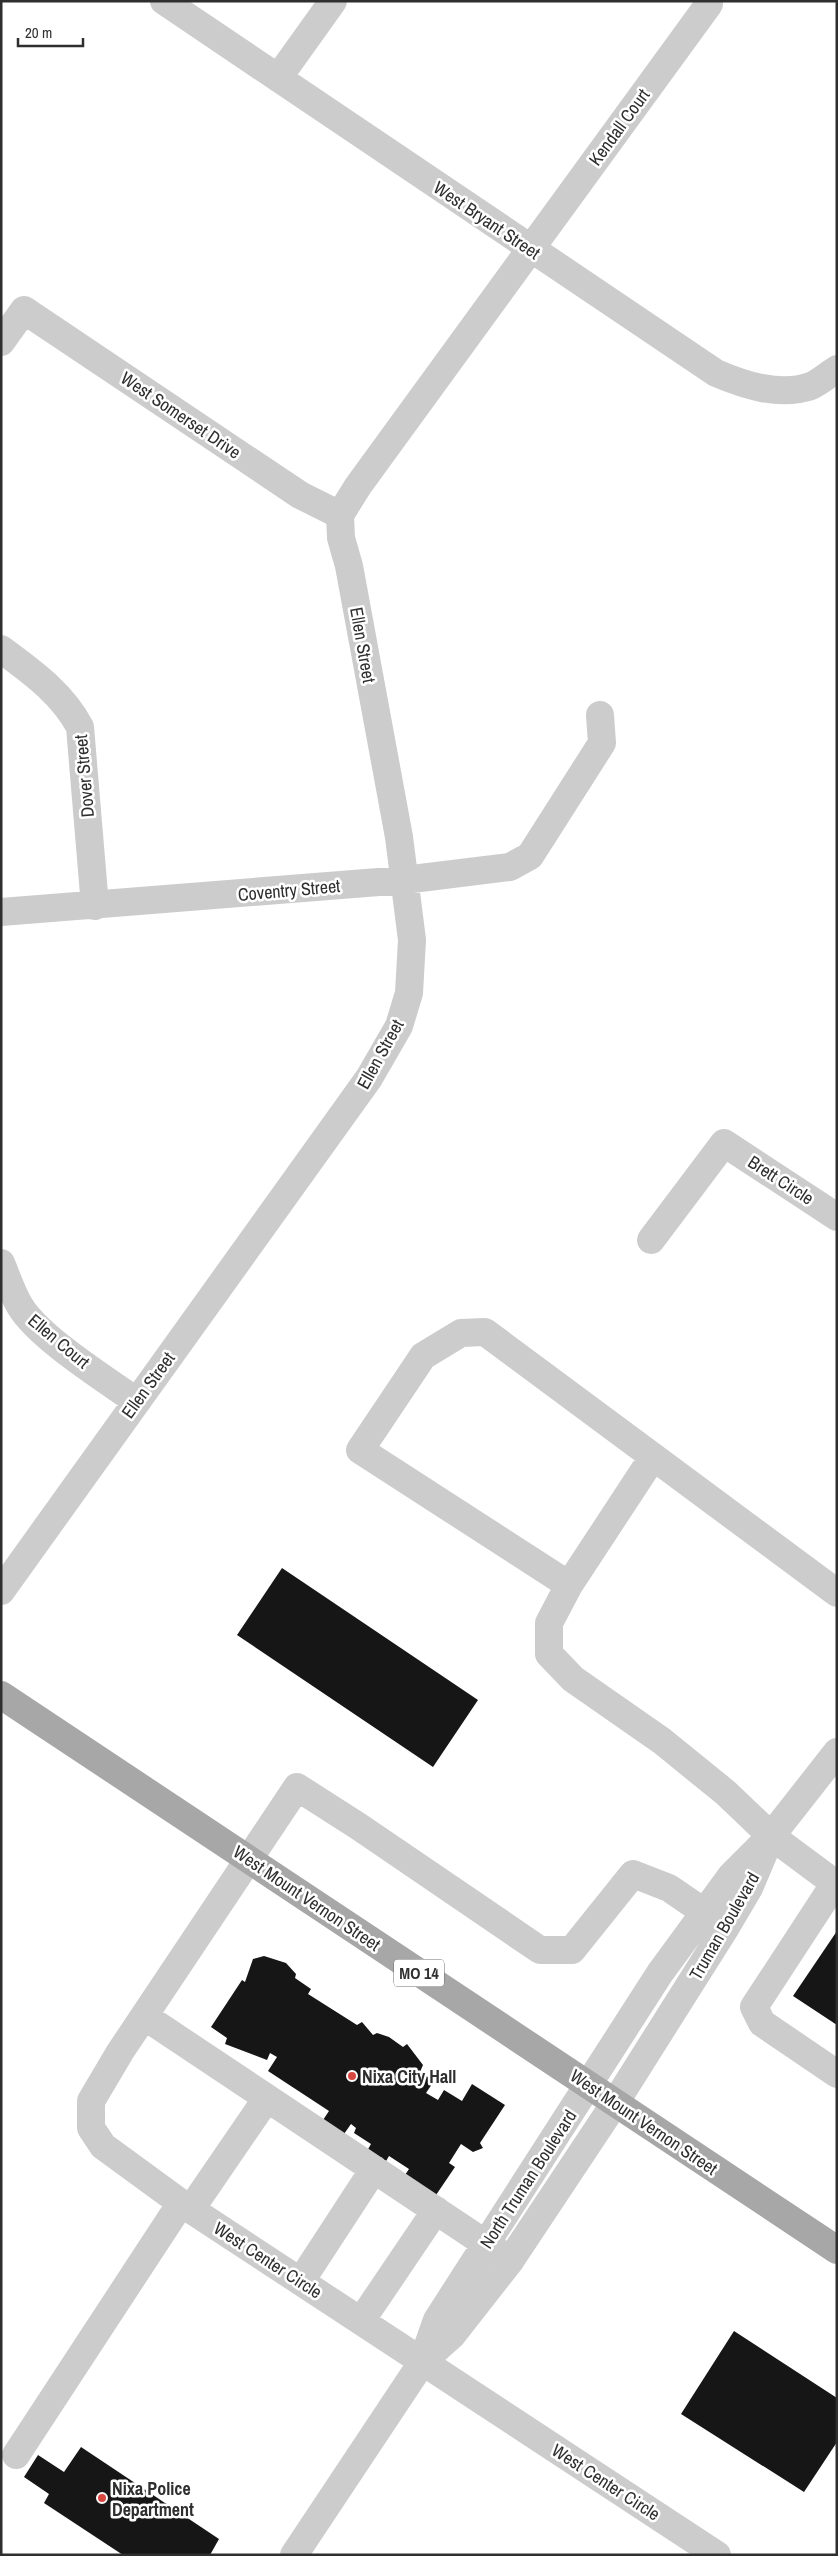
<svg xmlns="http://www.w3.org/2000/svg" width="838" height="2556" font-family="'Archivo Narrow',sans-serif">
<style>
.building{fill:#161616}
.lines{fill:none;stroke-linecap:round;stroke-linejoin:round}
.minor{stroke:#ccc;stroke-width:28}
.major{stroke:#a7a7a7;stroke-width:28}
.poi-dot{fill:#d64840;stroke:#fff;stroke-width:2}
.labels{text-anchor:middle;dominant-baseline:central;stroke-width:5;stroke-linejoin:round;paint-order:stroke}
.shield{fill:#fff;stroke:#6d6d6d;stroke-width:1}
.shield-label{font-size:16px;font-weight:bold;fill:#2f2f2f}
.street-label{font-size:18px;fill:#2f2f2f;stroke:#fff}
.poi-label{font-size:18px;font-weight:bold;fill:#2f2f2f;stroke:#fff;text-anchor:start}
</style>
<rect width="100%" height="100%" fill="#fff"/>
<path class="building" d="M 282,1568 L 478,1700 L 433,1767 L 237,1635 Z
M 837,1931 L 837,2025 L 793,1996 Z
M 264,1956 L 286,1963 L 296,1974 L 295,1978 L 311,1989 L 308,1994 L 357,2025 L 362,2022 L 373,2035 L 377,2033 L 389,2037 L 403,2047 L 407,2044 L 423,2065 L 420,2072 L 434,2081 L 426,2093 L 438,2100 L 444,2090 L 462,2101 L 472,2084 L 505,2105 L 480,2143 L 483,2148 L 473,2152 L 461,2144 L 449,2163 L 455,2167 L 436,2195 L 405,2175 L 409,2169 L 389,2156 L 385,2163 L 367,2151 L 371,2144 L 354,2133 L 356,2128 L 351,2124 L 344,2134 L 323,2120 L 329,2111 L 268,2071 L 277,2057 L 270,2053 L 267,2060 L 225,2044 L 227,2038 L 211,2027 L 242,1980 L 245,1982 L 253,1959 Z
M 734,2331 L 837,2398 L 837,2442 L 804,2492 L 681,2414 Z
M 81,2447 L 219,2539 L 210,2555 L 123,2555 L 44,2503 L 49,2494 L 24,2477 L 38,2455 L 64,2472 Z"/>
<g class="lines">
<path class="minor" d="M 164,1 L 716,373 C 744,385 780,397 811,386 C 820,382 829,374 837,369
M 278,78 L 333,1
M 1,342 L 24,310 L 300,495 L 340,515
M 1,649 C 32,672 62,693 80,727 L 95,906
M 1,912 L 404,880 L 510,867 L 530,856 L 602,743 L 600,715
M 651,1240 L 724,1143 L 837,1217
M 1,1263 C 7,1277 12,1293 20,1306 C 38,1337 105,1379 136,1401
M 653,1457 L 569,1585 L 549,1623 L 549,1654 L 573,1679 L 662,1741 L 726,1793 L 771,1836 L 837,1885
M 569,1585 L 360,1450 L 423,1356 L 461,1333 L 485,1332 L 837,1593
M 1,1591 L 369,1078 L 399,1026 L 409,993 L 412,940 L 399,837 L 349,566 L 341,538 L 340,515 L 358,486 L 709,4
M 835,1883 L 754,2007 L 762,2023 L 837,2074
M 144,2016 L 501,2254
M 191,2209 L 267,2098
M 301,2281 L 374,2169
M 361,2321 L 436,2210
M 424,2357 L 437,2320 L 660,1973 L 731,1876 L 761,1846
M 16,2455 L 181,2203
M 294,2555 L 423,2361 L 452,2335 L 510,2261 L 615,2103 L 726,1927 L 749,1888 L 771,1836 L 837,1752
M 717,2555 L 181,2203 L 103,2146 L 91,2128 L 91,2101 L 120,2052 L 297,1787 L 358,1826 L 540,1950 L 572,1950 L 633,1874 L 669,1888 L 726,1927"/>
<path class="major" d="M 1,1695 L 837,2250"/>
</g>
<g class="poi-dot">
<circle cx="352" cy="2076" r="5"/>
<circle cx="102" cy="2498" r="5"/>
</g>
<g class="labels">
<rect class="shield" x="394" y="1959.5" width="50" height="27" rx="4"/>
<g class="shield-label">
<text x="419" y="1973">MO 14</text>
</g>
<g class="street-label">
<text transform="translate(619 127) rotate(-54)">Kendall Court</text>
<text transform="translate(487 220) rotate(34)">West Bryant Street</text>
<text transform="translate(181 415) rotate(34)">West Somerset Drive</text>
<text transform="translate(363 645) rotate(80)">Ellen Street</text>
<text transform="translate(84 776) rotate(-95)">Dover Street</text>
<text transform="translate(289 890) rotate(-5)">Coventry Street</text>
<text transform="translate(380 1054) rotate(-61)">Ellen Street</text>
<text transform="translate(781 1180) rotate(33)">Brett Circle</text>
<text transform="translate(59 1341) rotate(40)">Ellen Court</text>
<text transform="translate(148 1385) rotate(-54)">Ellen Street</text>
<text transform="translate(307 1898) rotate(34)">West Mount Vernon Street</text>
<text transform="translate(724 1926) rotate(-60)">Truman Boulevard</text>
<text transform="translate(644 2122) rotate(34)">West Mount Vernon Street</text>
<text transform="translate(528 2179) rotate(-57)">North Truman Boulevard</text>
<text transform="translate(268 2260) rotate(33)">West Center Circle</text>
<text transform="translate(606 2482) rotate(33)">West Center Circle</text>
</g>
<g class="poi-label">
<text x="362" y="2076">Nixa City Hall</text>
<text x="112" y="2488">Nixa Police<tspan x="112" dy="21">Department</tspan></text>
</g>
</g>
<rect width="838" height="2556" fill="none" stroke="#2f2f2f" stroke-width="5"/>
<path d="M18 38v8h65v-8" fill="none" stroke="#2f2f2f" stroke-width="2.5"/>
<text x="25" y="38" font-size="15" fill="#2f2f2f" stroke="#ffffff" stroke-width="4" paint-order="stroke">20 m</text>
</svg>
